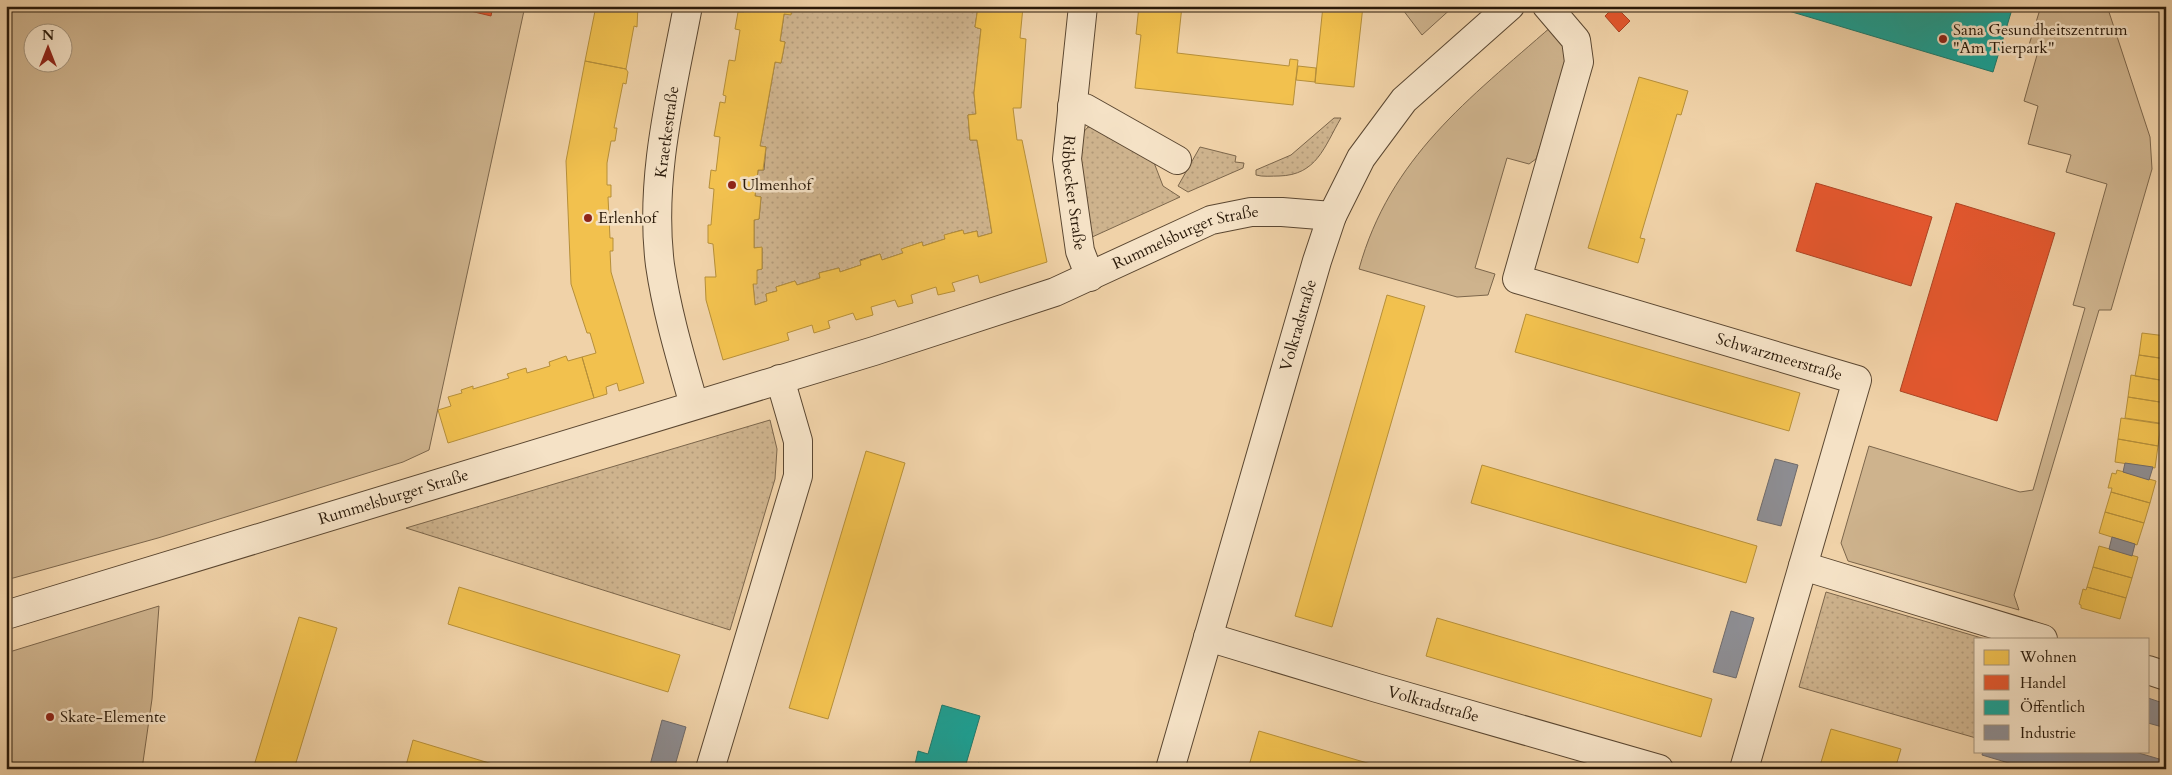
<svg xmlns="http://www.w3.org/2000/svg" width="2172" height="775" font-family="Cardo,serif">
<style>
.grass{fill:url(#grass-dots);stroke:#7c664b}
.green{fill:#ceb38d;stroke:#7c664b;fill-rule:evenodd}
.homes{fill:#f2c14e;stroke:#b68f39}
.shops{fill:#e4572e;stroke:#ac4423}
.public{fill:#17a398;stroke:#1c7a6d}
.industry{fill:#8d8d92;stroke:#6f6a69}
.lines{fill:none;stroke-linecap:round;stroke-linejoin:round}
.minor-casing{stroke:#5b4731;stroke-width:30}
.minor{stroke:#f5e2c6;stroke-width:28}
.poi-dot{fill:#8f2418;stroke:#f5e2c6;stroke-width:2}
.labels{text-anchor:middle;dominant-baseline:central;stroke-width:5;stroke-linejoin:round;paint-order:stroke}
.poi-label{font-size:16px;fill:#291909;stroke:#f5e2c6;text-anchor:start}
.street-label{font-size:16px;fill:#291909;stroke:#f5e2c6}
</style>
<defs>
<pattern id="grass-dots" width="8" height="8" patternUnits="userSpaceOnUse" patternTransform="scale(1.25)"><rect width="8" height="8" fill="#ceb38d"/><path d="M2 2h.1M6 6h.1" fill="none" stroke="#b19978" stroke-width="1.8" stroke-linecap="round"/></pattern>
</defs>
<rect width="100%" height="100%" fill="#f0d2a8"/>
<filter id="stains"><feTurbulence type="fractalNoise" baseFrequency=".004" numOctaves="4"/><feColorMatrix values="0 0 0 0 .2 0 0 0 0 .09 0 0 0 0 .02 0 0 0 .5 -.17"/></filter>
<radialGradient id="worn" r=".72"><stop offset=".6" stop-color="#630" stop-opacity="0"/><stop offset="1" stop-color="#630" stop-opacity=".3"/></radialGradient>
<path class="grass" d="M 792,6 L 985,6 L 978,7 L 975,27 L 981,29 L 974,93 L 976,114 L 968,115 L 970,140 L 977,140 L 992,233 L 978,237 L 977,231 L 964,234 L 962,230 L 945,235 L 945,239 L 923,246 L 922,242 L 902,249 L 903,253 L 882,260 L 880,254 L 860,260 L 861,265 L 840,272 L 839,268 L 819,273 L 820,278 L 797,285 L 795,281 L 776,287 L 777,291 L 766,294 L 767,301 L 755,305 L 753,284 L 757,270 L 762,269 L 762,248 L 754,248 L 754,220 L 759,219 L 761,197 L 755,196 L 758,170 L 764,170 L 766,147 L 760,146 L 775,62 L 781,63 L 785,42 L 780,41 L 784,14 L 791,14 Z
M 1334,118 L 1341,118 C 1324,147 1317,175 1279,176 C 1272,176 1262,177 1256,175 L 1256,170 L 1291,155 Z
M 1088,127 L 1095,127 L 1153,160 L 1163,186 L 1180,197 L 1090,238 L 1078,138 Z
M 1200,147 L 1236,156 L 1235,162 L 1244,163 L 1243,168 L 1188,192 L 1178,186 Z
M 770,420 L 777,449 L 775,479 L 730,630 L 406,528 Z
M 1826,592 L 1985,639 L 1976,639 L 1976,738 L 1799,687 Z"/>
<path class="green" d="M 6,6 L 525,6 L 429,450 L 403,462 L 158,538 L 6,580 ZM 32,32 L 62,32 L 62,62 L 32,62 Z
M 1400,6 L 1454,6 L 1422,35 Z
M 2041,6 L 2107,6 L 2150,137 L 2152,169 L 2111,310 L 2099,310 L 2014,595 L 2019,610 L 1848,561 L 1841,543 L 1869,446 L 2020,492 L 2033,490 L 2085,308 L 2073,305 L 2107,184 L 2066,172 L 2071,155 L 2028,144 L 2038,106 L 2024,101 L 2039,48 L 2029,45 Z
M 1552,26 L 1563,44 L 1566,68 L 1536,159 L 1529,164 L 1507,158 L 1475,268 L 1495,274 L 1488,295 L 1457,297 L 1359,269 C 1390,157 1469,99 1552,26 Z
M 159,606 L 152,699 L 142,769 L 6,769 L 6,653 Z"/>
<path class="homes" d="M 596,6 L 638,6 L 637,27 L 634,26 L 626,69 L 585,61 Z
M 745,6 L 792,6 L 791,15 L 784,14 L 780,41 L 785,42 L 781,63 L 775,62 L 760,146 L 766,147 L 763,170 L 758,170 L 755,196 L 761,197 L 759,219 L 754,220 L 754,248 L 762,247 L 762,269 L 757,270 L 757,284 L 753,284 L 755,305 L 767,301 L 766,294 L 777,291 L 776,287 L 795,281 L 797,285 L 820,278 L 819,273 L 839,268 L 840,272 L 861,265 L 860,261 L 880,254 L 882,260 L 903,253 L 901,249 L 922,242 L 923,246 L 945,239 L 944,235 L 963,230 L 964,234 L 977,231 L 978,237 L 992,233 L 977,140 L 970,140 L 968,115 L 976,114 L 974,93 L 981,29 L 975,27 L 978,7 L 1031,6 L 1031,8 L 1023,7 L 1020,38 L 1026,39 L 1021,108 L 1013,108 L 1017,140 L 1022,140 L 1047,262 L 980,283 L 978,275 L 952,283 L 955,291 L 938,295 L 936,287 L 911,295 L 913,303 L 898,307 L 895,300 L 871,307 L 873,315 L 856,320 L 853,313 L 828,321 L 830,328 L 814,333 L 812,325 L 787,333 L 789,340 L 723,360 L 706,300 L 705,277 L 716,277 L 713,244 L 708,243 L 708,225 L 711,225 L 714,189 L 709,188 L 711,170 L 716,171 L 720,137 L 714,136 L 720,102 L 725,103 L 726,96 L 723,95 L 729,60 L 735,61 L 740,30 L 735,29 L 738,12 L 744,12 Z
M 1139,6 L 1182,6 L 1177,53 L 1289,66 L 1290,59 L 1298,60 L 1293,105 L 1135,88 L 1141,35 L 1136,34 Z
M 1323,6 L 1363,6 L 1354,87 L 1315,83 Z
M 585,61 L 626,69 L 628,72 L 626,84 L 623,83 L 614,128 L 617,128 L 615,141 L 611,141 L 607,163 L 607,185 L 611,185 L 611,197 L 608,197 L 610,238 L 613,238 L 613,251 L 610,251 L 611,272 L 644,383 L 619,391 L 617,383 L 606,387 L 607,394 L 594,398 L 582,357 L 596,353 L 590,333 L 587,333 L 571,284 L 566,161 Z
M 1298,66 L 1316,68 L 1315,82 L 1296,80 Z
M 1639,77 L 1688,91 L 1681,115 L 1677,114 L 1640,238 L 1645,239 L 1638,263 L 1588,248 Z
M 1387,295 L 1425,306 L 1332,627 L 1295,616 Z
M 1526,314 L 1800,393 L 1789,431 L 1515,352 Z
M 2142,333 L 2166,336 L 2166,359 L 2139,355 Z
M 2139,355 L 2166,359 L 2166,381 L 2135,376 Z
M 566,356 L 568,361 L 582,357 L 594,398 L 448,443 L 438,410 L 451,406 L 448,397 L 462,393 L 461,390 L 473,386 L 473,389 L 509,378 L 507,374 L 526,368 L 527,373 L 550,366 L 549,362 Z
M 2131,375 L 2166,381 L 2166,403 L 2128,397 Z
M 2128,397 L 2166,403 L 2166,424 L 2125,418 Z
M 2121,418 L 2161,424 L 2158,446 L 2118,439 Z
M 2118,439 L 2158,446 L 2155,468 L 2115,462 Z
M 866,451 L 905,463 L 828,719 L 789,708 Z
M 1482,465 L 1757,546 L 1746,583 L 1471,503 Z
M 2117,470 L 2156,481 L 2150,503 L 2111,492 L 2112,488 L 2108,488 L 2112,473 L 2116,474 Z
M 2111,492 L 2150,503 L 2144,523 L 2105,512 Z
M 2105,512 L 2144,523 L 2137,545 L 2099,533 Z
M 2099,546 L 2138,557 L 2132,578 L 2093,567 Z
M 2093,567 L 2132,578 L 2126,598 L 2087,587 Z
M 459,587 L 680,655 L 668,692 L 448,624 Z
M 2087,587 L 2126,598 L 2120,619 L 2081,608 L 2081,605 L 2079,604 L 2083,589 L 2086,590 Z
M 299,617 L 337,628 L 294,769 L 253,769 Z
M 1437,618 L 1712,699 L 1701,737 L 1426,656 Z
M 1831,729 L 1901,749 L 1895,769 L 1819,769 Z
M 1259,731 L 1357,760 L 1388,769 L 1248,769 Z
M 413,740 L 509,769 L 405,769 Z"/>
<path class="shops" d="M 459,6 L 493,6 L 491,16 L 458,8 Z
M 1615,6 L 1630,21 L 1619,32 L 1605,16 Z
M 1816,183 L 1932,217 L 1911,286 L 1796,251 Z
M 1956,203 L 2055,233 L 1997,421 L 1900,391 Z"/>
<path class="public" d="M 1772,6 L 2013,6 L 1993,72 Z
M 942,705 L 980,716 L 966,764 L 977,768 L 978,763 L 988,766 L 987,769 L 914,769 L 918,751 L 928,754 Z"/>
<path class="industry" d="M 1775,459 L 1798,465 L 1781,526 L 1757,520 Z
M 2125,463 L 2153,467 L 2149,480 L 2123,472 Z
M 2112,537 L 2135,544 L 2132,556 L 2109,549 Z
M 1731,611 L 1754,618 L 1736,678 L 1713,672 Z
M 2148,698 L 2166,704 L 2166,728 L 2148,723 Z
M 662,720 L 686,727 L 674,769 L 649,769 Z
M 1983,751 L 2132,751 L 2166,761 L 2166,769 L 2029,769 L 1982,755 Z"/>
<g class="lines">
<g class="minor-casing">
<g id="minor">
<path d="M 688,6 C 672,91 649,178 660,265 C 667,313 681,359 694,405"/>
<path id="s1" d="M 1083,6 L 1067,159 L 1080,251 L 1090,277"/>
<path id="s2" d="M 1547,6 L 1576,40 L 1579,62 L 1517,279 L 1857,380 L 1744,769"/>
<path d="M 1072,106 L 1085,108 L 1177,160"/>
<path d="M 1803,566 L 2043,639"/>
<path id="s3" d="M 6,615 L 874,351 L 1055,292 L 1211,220 L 1251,212 L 1282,212 L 1332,216"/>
<path id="s4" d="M 1208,637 L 1377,688 L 1659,769"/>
<path d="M 2148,670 L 2166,676"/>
<path d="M 710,769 L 798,476 L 798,441 L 780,379"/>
<path id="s5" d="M 1170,769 L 1317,261 L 1332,216 L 1361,158 L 1404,100 L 1510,6"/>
</g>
</g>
<use href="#minor" class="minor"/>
</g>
<g class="poi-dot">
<circle cx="1943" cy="39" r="5"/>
<circle cx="732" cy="185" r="5"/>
<circle cx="588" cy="218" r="5"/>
<circle cx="50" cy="717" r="5"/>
</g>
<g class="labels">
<g class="poi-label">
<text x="1953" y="30">Sana Gesundheitszentrum<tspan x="1953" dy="18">"Am Tierpark"</tspan></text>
<text x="742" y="185">Ulmenhof</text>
<text x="598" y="218">Erlenhof</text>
<text x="60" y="717">Skate-Elemente</text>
</g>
<g class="street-label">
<text transform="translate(667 132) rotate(-82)">Kraetkestraße</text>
<text stroke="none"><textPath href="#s1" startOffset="188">Ribbecker Straße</textPath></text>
<text stroke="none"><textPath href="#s3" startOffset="1240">Rummelsburger Straße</textPath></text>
<text stroke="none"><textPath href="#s5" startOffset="462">Volkradstraße</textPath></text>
<text stroke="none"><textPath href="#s2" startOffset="566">Schwarzmeerstraße</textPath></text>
<text stroke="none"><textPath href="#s3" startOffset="405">Rummelsburger Straße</textPath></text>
<text stroke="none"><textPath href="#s4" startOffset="235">Volkradstraße</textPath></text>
</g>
</g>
<rect width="2172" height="775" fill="none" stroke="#f0d2a8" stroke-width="25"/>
<rect x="8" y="8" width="2157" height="760" fill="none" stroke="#291909" stroke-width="2.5"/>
<rect x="12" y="12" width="2147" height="750" fill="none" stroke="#291909"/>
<rect x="1974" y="638" width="175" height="115" fill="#f5e2c6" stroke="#a3927a"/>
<rect x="1984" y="650" width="25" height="15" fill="#f2c14e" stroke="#a3927a"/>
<text x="2020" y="662" font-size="15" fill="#291909">Wohnen</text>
<rect x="1984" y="675" width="25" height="15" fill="#e4572e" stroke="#a3927a"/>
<text x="2020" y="688" font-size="15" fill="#291909">Handel</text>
<rect x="1984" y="700" width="25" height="15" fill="#17a398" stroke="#a3927a"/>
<text x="2020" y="712" font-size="15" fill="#291909">Öffentlich</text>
<rect x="1984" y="725" width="25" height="15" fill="#8d8d92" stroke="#a3927a"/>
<text x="2020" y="738" font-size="15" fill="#291909">Industrie</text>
<g transform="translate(48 48)"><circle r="24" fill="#f5e2c6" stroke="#a3927a"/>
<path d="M0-4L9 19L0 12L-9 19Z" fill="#8f2418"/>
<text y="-8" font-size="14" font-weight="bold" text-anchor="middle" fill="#291909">N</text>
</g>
<rect width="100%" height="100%" filter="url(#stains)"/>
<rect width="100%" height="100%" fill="url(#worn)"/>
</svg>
